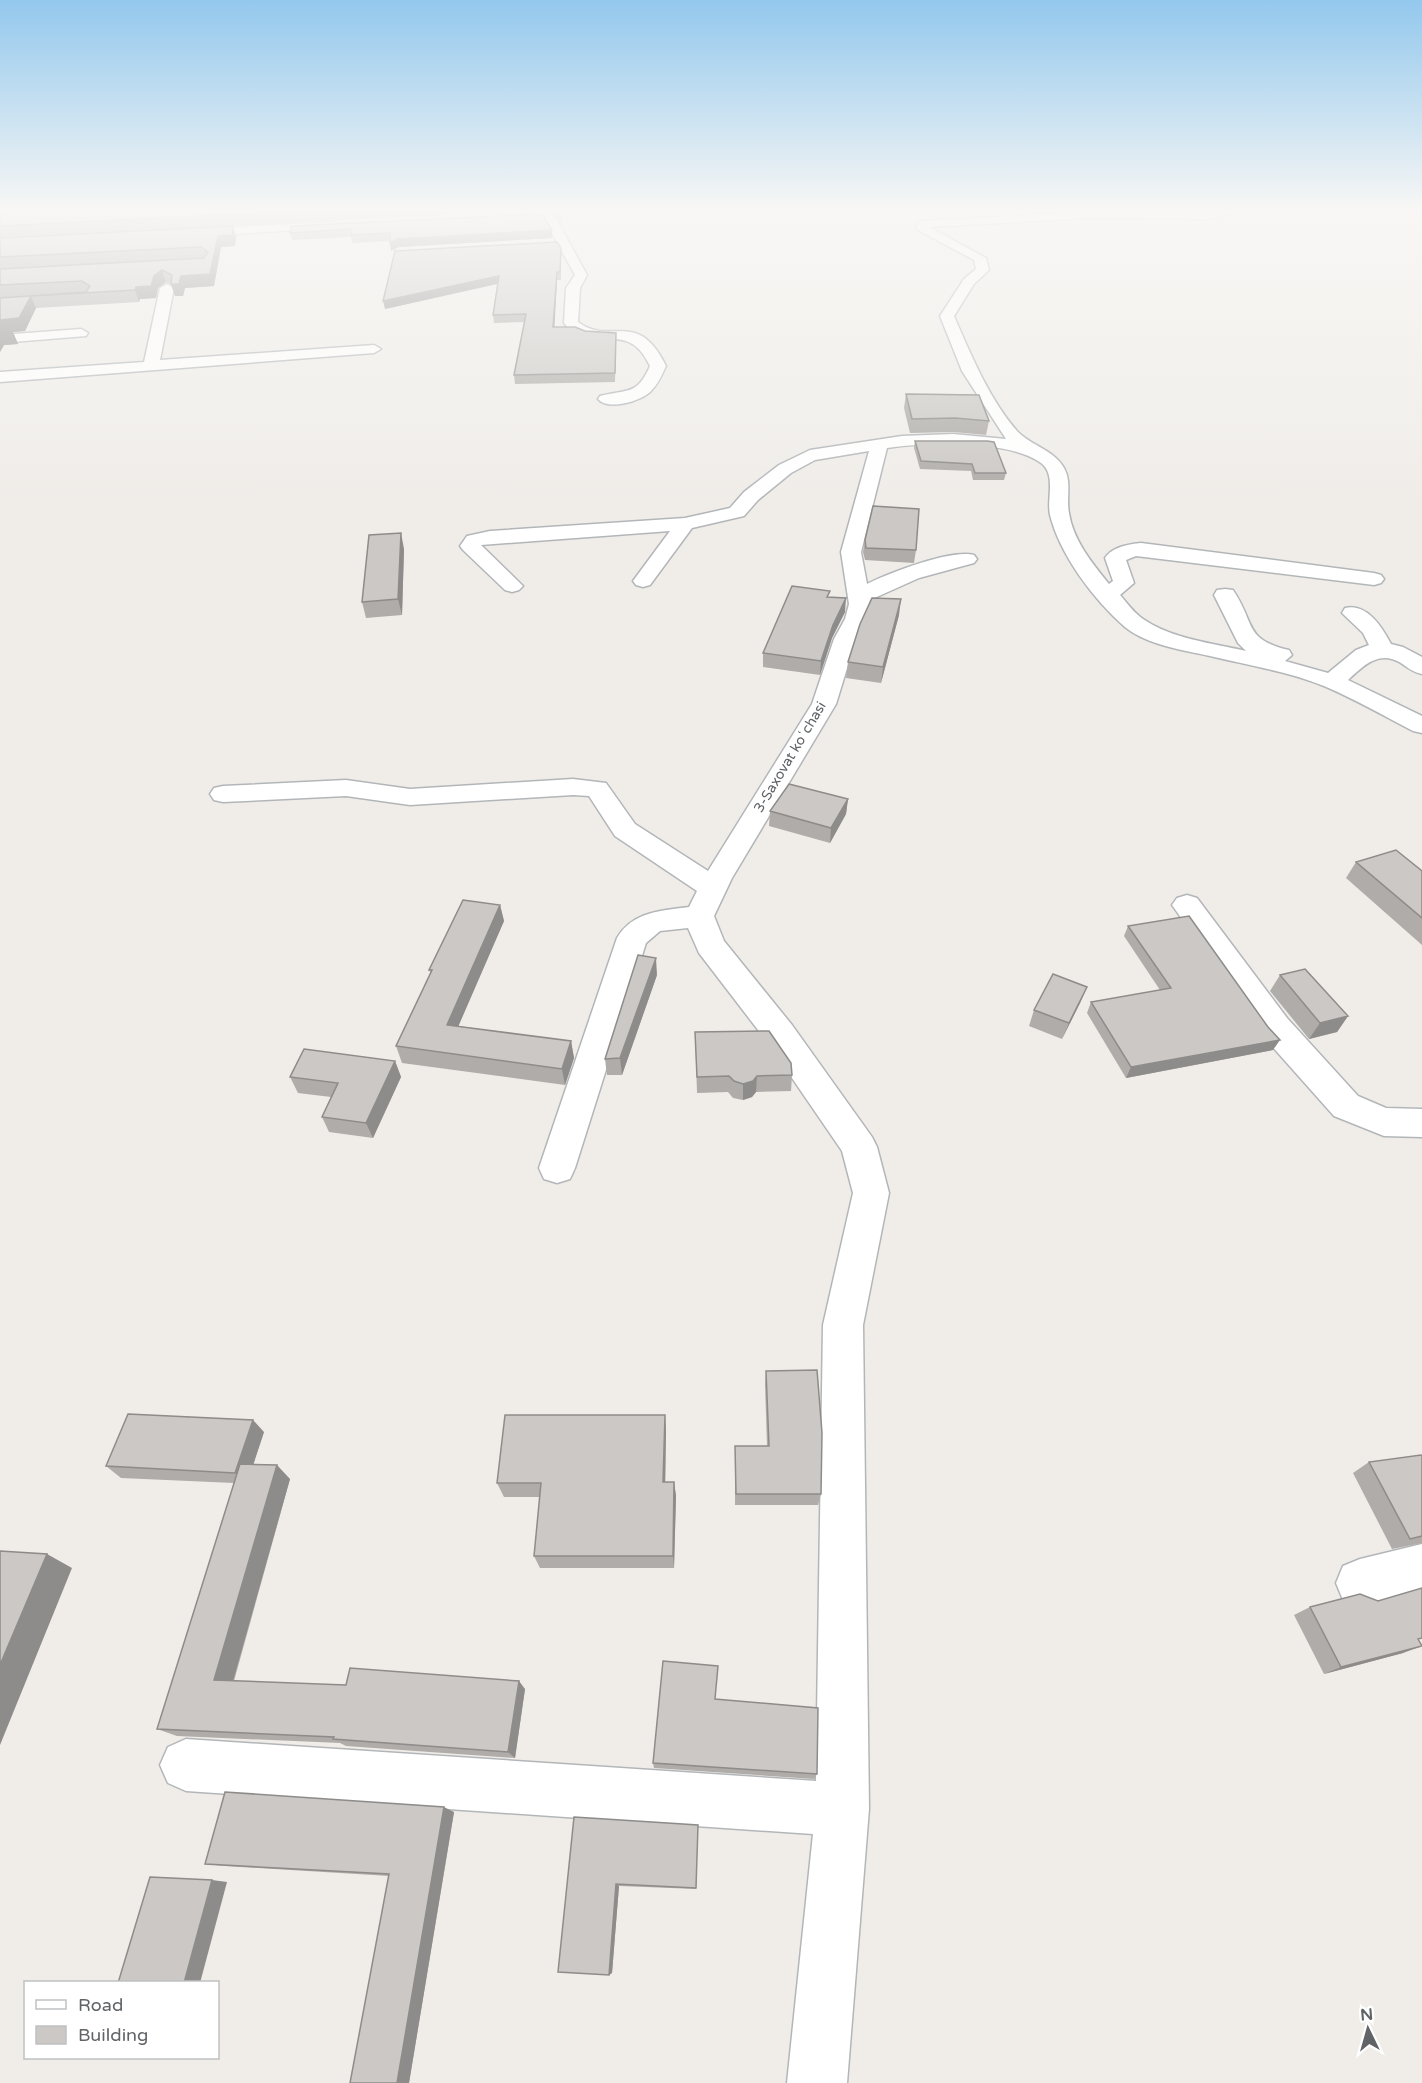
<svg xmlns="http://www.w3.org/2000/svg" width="1422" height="2083" font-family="'Varela Round',sans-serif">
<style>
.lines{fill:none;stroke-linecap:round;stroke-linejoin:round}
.minor-casing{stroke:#b3b6b9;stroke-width:3}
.minor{fill:#fff;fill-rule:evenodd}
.wall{fill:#afaca9}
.shaded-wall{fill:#8e8c8a}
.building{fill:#cbc8c5;stroke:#8e8c8a;stroke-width:1.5}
.labels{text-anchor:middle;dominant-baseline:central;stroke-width:4.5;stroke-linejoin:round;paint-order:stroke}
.far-street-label{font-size:14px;fill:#606467;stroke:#fff}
</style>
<rect width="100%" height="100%" fill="#f0ede9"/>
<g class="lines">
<g class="minor-casing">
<path id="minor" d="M 1232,208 L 1257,208 L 1208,219 L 1087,218 L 929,227 L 986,258 L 989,270 L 974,284 L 954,316 C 970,353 990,401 1018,432 C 1032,446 1054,450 1064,468 C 1072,482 1066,498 1069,513 C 1073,540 1092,563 1109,584 L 1113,581 L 1105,558 C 1112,547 1129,544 1141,543 L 1374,573 L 1381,575 L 1384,579 L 1381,583 L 1374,585 L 1136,556 L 1126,560 L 1134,583 L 1120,595 C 1127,603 1134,613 1143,619 C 1172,639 1212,643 1246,651 L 1238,643 L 1214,595 L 1217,590 L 1225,589 L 1233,590 C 1256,624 1243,639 1289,650 L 1292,655 L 1285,661 L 1328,673 L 1356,650 L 1369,645 L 1363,633 L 1342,613 L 1345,608 C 1367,603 1382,627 1391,644 L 1403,647 L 1422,657 L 1422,674 C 1413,672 1408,668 1401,663 C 1379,650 1364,665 1348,680 L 1422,716 L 1422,733 L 1413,731 C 1384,716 1355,699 1324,686 C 1289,672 1248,665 1210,656 C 1183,650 1147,645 1125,627 C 1094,600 1060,555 1050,515 C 1046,498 1058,472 1038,461 C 1005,440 926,442 887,448 L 861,552 L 867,584 C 889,573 951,549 974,555 L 977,559 L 974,563 L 919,578 L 870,600 L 867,619 L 856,639 L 836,704 L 732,878 L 714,916 L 724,941 L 792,1025 L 872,1137 L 877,1147 L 889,1193 L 863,1325 L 869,1809 L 847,2083 L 787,2083 L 813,1834 L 186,1791 L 168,1783 L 160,1765 L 168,1747 L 186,1739 L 816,1781 L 823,1325 L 853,1193 L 842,1151 L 768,1043 L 699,953 L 688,928 L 660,931 L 646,943 L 575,1168 L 570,1179 L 557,1183 L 544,1179 L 539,1168 L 617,938 C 633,911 661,911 689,907 L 697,891 L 615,836 L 589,796 L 573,795 L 410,805 L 346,796 L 223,802 L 214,800 L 210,794 L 214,788 L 223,786 L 346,780 L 410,789 L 573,779 L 606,783 L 635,824 L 708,871 L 812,704 L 834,639 L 845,619 L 849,604 L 841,552 L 869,451 L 815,460 L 791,473 L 758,500 L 744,516 L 692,528 L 650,585 L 643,587 L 636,585 L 633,581 L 670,531 L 481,545 L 523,586 L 519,590 L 512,592 L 505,590 L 463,550 L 460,546 L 467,536 L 490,531 L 685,518 L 730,508 L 744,492 L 779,465 L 810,450 L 902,436 L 953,434 L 1006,439 L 962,371 L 940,316 L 964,279 L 976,269 L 974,260 L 918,230 L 916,228 L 921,221 L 1087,212 L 1208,213 Z
M 548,212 L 554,215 L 587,275 L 580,288 L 578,322 C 611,347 637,307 666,366 C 662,375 658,384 651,391 C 642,401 608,411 598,399 L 600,396 C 627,389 637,396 650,366 C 627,316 591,357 564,323 L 566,288 L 575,275 L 544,219 L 499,220 L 493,217 L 499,214 Z
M 337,222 L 343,225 L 341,227 L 191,237 L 185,233 L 191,229 Z
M 167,284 L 174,288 L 160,360 L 374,345 L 381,349 L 374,353 L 0,382 L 0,372 L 144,362 L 160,288 Z
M 81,329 L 88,333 L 86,336 L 0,343 L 0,335 Z
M 1187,895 L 1197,898 L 1287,1018 L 1358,1096 L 1386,1108 L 1422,1109 L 1422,1137 L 1384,1136 L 1334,1116 L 1263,1036 L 1177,912 L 1172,905 L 1177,898 Z
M 1422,1544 L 1422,1590 L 1360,1607 L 1343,1600 L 1336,1583 L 1343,1566 L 1360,1559 Z"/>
</g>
<use href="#minor" class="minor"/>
</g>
<path class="wall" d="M 0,208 L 559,208 L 561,214 L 562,225 L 556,214 L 548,210 L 0,237 Z
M 233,226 L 236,237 L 235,246 L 221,247 L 214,286 L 185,288 L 183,296 L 175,296 L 171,284 L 166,282 L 158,288 L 156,298 L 140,299 L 139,302 L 36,308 L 25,331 L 13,332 L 18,344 L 4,345 L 0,352 L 0,238 Z
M 291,226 L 552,238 L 399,247 L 391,251 L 390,241 L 352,243 L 351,237 L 292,240 L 290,233 Z
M 561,256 L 561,280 L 557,280 L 554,327 L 585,331 L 616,333 L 615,382 L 515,384 L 514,375 L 525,322 L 494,323 L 493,315 L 498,284 L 385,309 Z
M 906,394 L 989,421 L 986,435 L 953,432 L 910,433 L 904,408 Z
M 915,441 L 1006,473 L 1004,480 L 973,480 L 971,471 L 920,469 L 914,448 Z
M 865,540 L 916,550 L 914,563 L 865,560 L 863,552 Z
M 404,549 L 402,615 L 366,618 L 362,602 Z
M 829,597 L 845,612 L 832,638 L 820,675 L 763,667 L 763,653 Z
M 899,615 L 881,683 L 846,678 L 848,662 Z
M 848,799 L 846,814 L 830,843 L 769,826 L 770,811 Z
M 1356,862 L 1422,871 L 1422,945 L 1346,878 Z
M 500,905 L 504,921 L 458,1026 L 571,1041 L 574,1058 L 565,1085 L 402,1063 L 396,1046 L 431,973 L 429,970 Z
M 1128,926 L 1273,1050 L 1126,1078 L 1087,1013 L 1091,1002 L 1160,990 L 1124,936 Z
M 657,975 L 622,1075 L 607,1075 L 605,1059 Z
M 1280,975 L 1348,1016 L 1337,1032 L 1309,1039 L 1270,991 Z
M 1087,987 L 1080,1003 L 1062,1039 L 1029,1026 L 1034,1010 Z
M 695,1032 L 792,1075 L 791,1091 L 756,1092 L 752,1097 L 743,1100 L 733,1098 L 728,1092 L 697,1093 Z
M 395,1061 L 401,1077 L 373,1138 L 329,1132 L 322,1117 L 331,1097 L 298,1093 L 290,1077 Z
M 766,1371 L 821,1494 L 818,1505 L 735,1505 L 735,1446 L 767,1446 L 765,1384 Z
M 665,1415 L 666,1430 L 665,1482 L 674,1482 L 676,1496 L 674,1568 L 540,1568 L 534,1556 L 540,1497 L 504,1497 L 497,1483 Z
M 264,1432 L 253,1464 L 290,1479 L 234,1681 L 346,1685 L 525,1689 L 515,1758 L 346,1746 L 340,1743 L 177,1736 L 157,1729 L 234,1483 L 121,1478 L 106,1466 Z
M 1422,1456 L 1422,1543 L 1392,1549 L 1353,1473 L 1369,1462 Z
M 1310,1607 L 1419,1641 L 1403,1653 L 1324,1674 L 1294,1615 Z
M 716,1699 L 817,1774 L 814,1779 L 654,1768 L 653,1763 Z
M 454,1812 L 409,2083 L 350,2083 L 389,1876 L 225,1866 L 205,1864 Z
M 574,1817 L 698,1825 L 696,1889 L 619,1886 L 612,1973 L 609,1975 Z"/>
<path class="shaded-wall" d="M 233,226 L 236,237 L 235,246 L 221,247 L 214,286 L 185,288 L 183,296 L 175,296 L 171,284 L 181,276 L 210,274 L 218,236 Z
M 552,230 L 552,238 L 399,247 L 391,251 L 390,243 L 397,239 Z
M 162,270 L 166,282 L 158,288 L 156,298 L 140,299 L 139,302 L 135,290 L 136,287 Z
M 557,272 L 557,280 L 554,336 L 553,327 Z
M 499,276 L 500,283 L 385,309 L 383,301 Z
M 31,296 L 36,308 L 25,331 L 13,332 L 18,344 L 4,345 L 0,352 L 0,320 Z
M 401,533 L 404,549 L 402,615 L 398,599 Z
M 846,598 L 845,612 L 832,638 L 820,675 L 821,661 L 833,625 Z
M 901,599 L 899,615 L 881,683 L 883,667 Z
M 848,799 L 846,814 L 830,843 L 831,828 Z
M 500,905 L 504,921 L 452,1041 L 447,1025 Z
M 656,958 L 657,975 L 622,1075 L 620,1058 Z
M 1087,987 L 1080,1003 L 1062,1039 L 1069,1023 Z
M 1348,1016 L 1337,1032 L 1309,1039 L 1320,1023 Z
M 1280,1040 L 1273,1050 L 1126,1078 L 1131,1067 Z
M 571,1041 L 574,1058 L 565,1085 L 562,1069 Z
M 395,1061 L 401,1077 L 373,1138 L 366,1123 Z
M 757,1076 L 756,1092 L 752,1097 L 743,1100 L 743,1084 Z
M 665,1415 L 666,1430 L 665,1496 L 663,1482 Z
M 253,1420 L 264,1432 L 247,1484 L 235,1473 Z
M 277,1465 L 290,1479 L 231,1688 L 214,1680 Z
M 674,1482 L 676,1496 L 674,1568 L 673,1556 Z
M 47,1554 L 72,1568 L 0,1745 L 0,1665 Z
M 1422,1646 L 1403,1653 L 1324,1674 L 1341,1667 Z
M 519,1681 L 525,1689 L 515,1758 L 508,1752 Z
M 444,1807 L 454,1812 L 409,2083 L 397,2083 Z
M 212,1880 L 227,1882 L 200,1983 L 184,1983 Z
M 616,1884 L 619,1886 L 612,1973 L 609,1975 Z"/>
<path class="building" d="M 0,208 L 362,208 L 0,226 Z
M 542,214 L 552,230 L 397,239 L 390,243 L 390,233 L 351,235 L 351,229 L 290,233 L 291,226 Z
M 233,226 L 232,235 L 218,236 L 210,274 L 181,276 L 179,284 L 171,284 L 172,275 L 162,270 L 154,276 L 151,286 L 136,287 L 135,290 L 31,296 L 19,318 L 0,320 L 0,298 L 86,292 L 90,286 L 82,281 L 0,285 L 0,269 L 204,258 L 208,252 L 201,247 L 0,257 L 0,238 Z
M 557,242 L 561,248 L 560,272 L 557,272 L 553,327 L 575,327 L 585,331 L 616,333 L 615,373 L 514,375 L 526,314 L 493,315 L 499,276 L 383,301 L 395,251 Z
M 906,394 L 979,395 L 989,421 L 955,418 L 912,419 Z
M 915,441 L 987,441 L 994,442 L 1006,473 L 975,473 L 972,464 L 921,461 Z
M 873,506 L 919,509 L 916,550 L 866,548 L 865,540 Z
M 401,533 L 398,599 L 362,602 L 369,535 Z
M 792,586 L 830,591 L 827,597 L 846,598 L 833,625 L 821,661 L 763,653 Z
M 872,598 L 901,599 L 883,667 L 848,662 L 860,624 Z
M 789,784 L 848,799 L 831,828 L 770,811 Z
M 1396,850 L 1422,871 L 1422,918 L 1356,862 Z
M 463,900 L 500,905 L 447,1025 L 571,1041 L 562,1069 L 396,1046 L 432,970 L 429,970 Z
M 1189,916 L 1268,1027 L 1280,1040 L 1131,1067 L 1091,1002 L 1171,988 L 1128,926 Z
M 638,955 L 656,958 L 620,1058 L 605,1059 Z
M 1305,969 L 1348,1016 L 1320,1023 L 1280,975 Z
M 1053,974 L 1087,987 L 1069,1023 L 1034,1010 Z
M 769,1031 L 791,1063 L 792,1075 L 757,1076 L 753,1081 L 743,1084 L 734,1081 L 729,1076 L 697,1077 L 695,1032 Z
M 304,1049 L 395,1061 L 366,1123 L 322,1117 L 338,1083 L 290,1077 Z
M 817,1370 L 822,1433 L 821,1494 L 736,1494 L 735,1446 L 769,1446 L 766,1371 Z
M 128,1414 L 253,1420 L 235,1473 L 106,1466 Z
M 505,1415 L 665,1415 L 663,1482 L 674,1482 L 673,1556 L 534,1556 L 541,1483 L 497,1483 Z
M 1421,1455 L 1422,1456 L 1422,1536 L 1410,1539 L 1369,1462 Z
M 240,1464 L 277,1465 L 214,1680 L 346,1685 L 350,1668 L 519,1681 L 508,1752 L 333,1739 L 334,1737 L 157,1729 Z
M 0,1551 L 47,1554 L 0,1665 Z
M 1422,1588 L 1422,1638 L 1418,1639 L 1422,1646 L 1341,1667 L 1310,1607 L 1360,1594 L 1378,1601 Z
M 663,1661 L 718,1666 L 715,1699 L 818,1708 L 817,1774 L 653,1763 Z
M 225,1792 L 444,1807 L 397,2083 L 350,2083 L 389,1874 L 205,1864 Z
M 574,1817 L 698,1825 L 696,1888 L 616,1884 L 609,1975 L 558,1972 Z
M 150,1877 L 212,1880 L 184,1983 L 118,1983 Z"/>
<linearGradient id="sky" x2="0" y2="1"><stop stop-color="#93c8ed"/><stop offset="0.42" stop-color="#f8f7f5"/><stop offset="1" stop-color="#f8f7f5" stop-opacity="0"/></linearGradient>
<rect width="1422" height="500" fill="url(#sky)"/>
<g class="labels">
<g class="far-street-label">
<text transform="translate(790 757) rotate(-59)">3-Saxovat koʻchasi</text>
</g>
</g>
<rect x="24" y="1981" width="195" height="78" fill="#ffffff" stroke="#bfc1c2" stroke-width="1.5"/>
<rect x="36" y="2000" width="30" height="9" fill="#ffffff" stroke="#bfc1c2" stroke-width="1.5"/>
<text x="78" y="2011" font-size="18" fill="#606467">Road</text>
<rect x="36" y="2026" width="30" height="18" fill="#cbc8c5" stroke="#bfc1c2" stroke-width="1.5"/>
<text x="78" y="2041" font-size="18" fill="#606467">Building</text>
<g transform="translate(1368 2029) rotate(355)" stroke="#ffffff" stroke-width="4.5" paint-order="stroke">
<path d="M0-4.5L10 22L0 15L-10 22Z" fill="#606467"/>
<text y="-9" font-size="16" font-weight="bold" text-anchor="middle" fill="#606467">N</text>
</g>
</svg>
